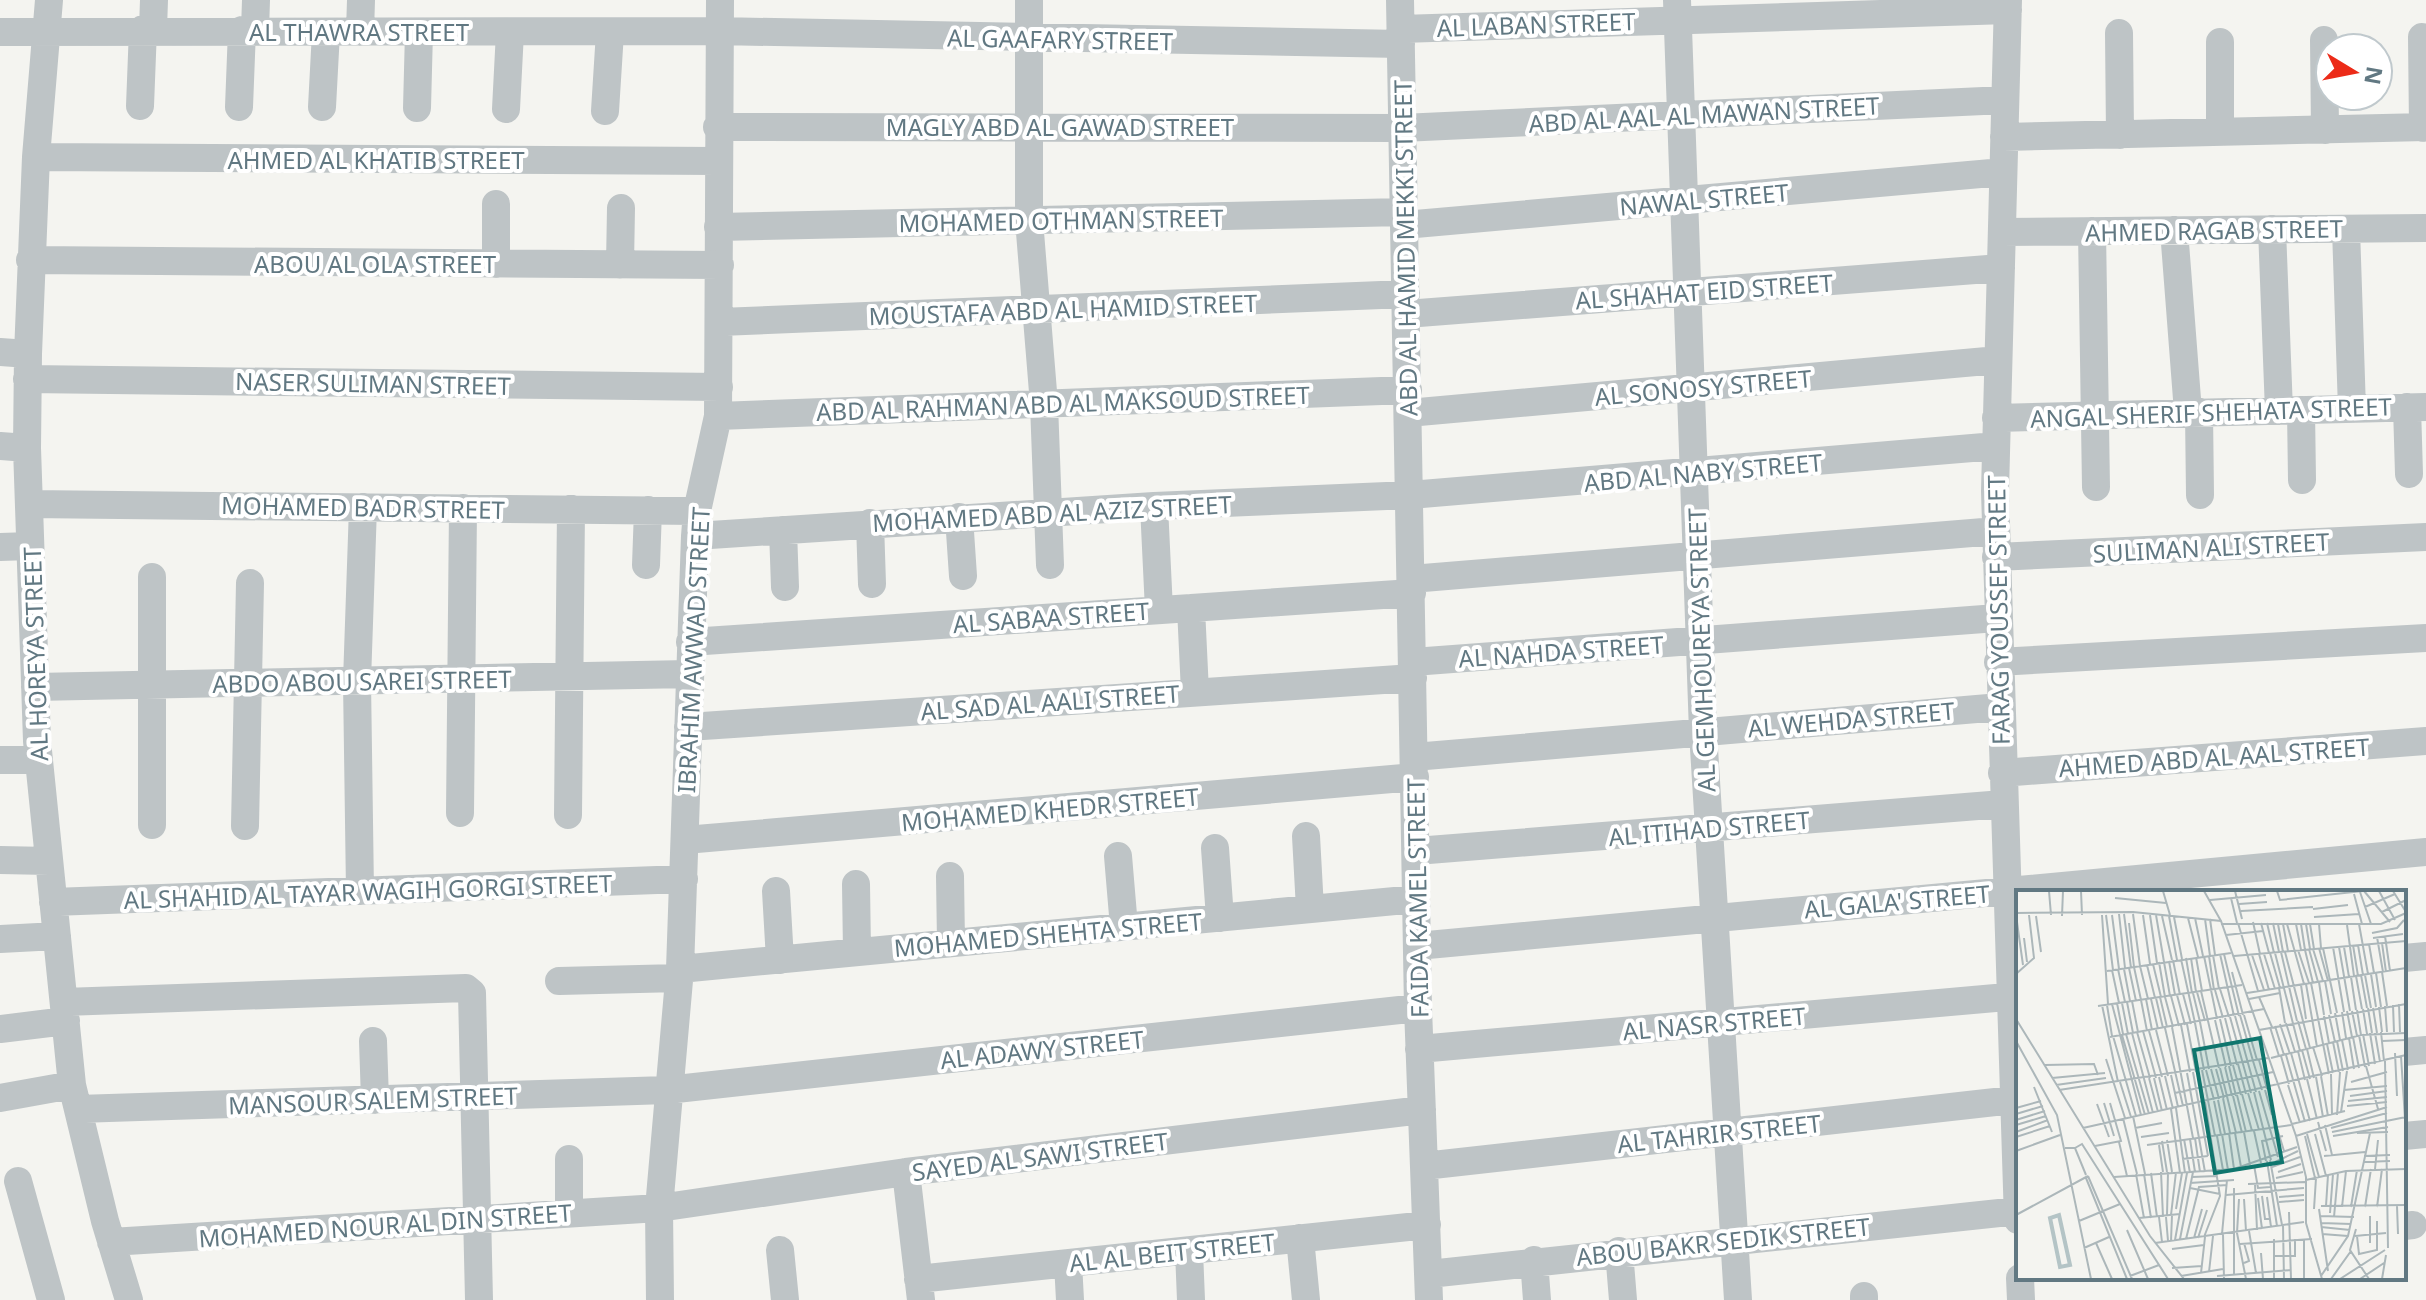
<svg xmlns="http://www.w3.org/2000/svg" width="2426" height="1300" font-family="'Noto Sans',sans-serif">
<style>
.lines{fill:none;stroke-linecap:round;stroke-linejoin:round}
.street{stroke:#bec4c6;stroke-width:28}
.labels{text-anchor:middle;dominant-baseline:central;stroke-width:8;stroke-linejoin:round;paint-order:stroke}
.street-label{font-size:24px;fill:#617882;stroke:#fff}
.inset-river{fill:none;stroke:#b4c4c6;stroke-width:4}
.inset-road{fill:none;stroke:#acb7ba;stroke-width:2}
.view{fill:#0f766e;fill-opacity:0.15;stroke:#0f766e;stroke-width:4}
.inset-edge{fill:none;stroke:#617882;stroke-width:4}
</style>
<rect width="100%" height="100%" fill="#f4f4f0"/>
<g class="lines">
<path class="street" d="M 49,0 L 36,157 L 28,354 L 27,448 L 37,741 L 72,1085 L 105,1221 L 129,1300
M 1029,0 L 1029,220 L 1044,404 L 1050,565
M 1400,0 L 1418,1008 L 1429,1300
M 1677,0 L 1703,732 L 1738,1300
M 2008,0 L 1995,491 L 2018,1220
M 153,29 L 154,0
M 1401,29 L 2008,10
M 255,30 L 256,0
M 0,32 L 718,31 L 1401,44
M 360,32 L 361,0
M 2119,33 L 2120,135
M 2422,37 L 2423,128
M 2324,40 L 2325,130
M 140,106 L 143,29
M 239,107 L 242,30
M 322,107 L 326,32
M 417,108 L 419,32
M 506,109 L 510,32
M 605,111 L 610,32
M 717,127 L 1402,128 L 2005,100
M 2220,132 L 2220,42
M 2004,137 L 2426,127
M 36,157 L 717,161
M 1404,225 L 2003,172
M 718,227 L 1404,212
M 2272,229 L 2279,411
M 2346,229 L 2352,409
M 2174,230 L 2188,412
M 2092,231 L 2096,487
M 2002,232 L 2426,228
M 30,260 L 720,265
M 496,264 L 496,204
M 620,265 L 621,208
M 1406,314 L 2001,268
M 720,322 L 1406,294
M 0,352 L 28,354
M 27,379 L 719,387
M 2407,407 L 2409,474
M 2301,410 L 2302,480
M 2199,412 L 2200,495
M 1408,413 L 1998,360
M 718,416 L 1408,390
M 1996,418 L 2426,407
M 0,446 L 27,448
M 29,504 L 697,511
M 1154,506 L 1159,610
M 959,517 L 963,576
M 870,523 L 872,584
M 783,530 L 785,587
M 695,536 L 1154,506 L 1410,495 L 1996,446
M 0,547 L 30,546
M 1996,557 L 2426,537
M 646,565 L 648,510
M 152,577 L 152,825
M 1411,579 L 1996,531
M 1191,608 L 1195,692
M 690,642 L 1412,593
M 1413,662 L 1997,618
M 1998,662 L 2426,638
M 35,687 L 689,674
M 688,727 L 1413,678
M 1414,757 L 2000,707
M 0,760 L 38,760
M 2002,773 L 2426,741
M 460,813 L 463,508
M 568,815 L 571,509
M 245,826 L 250,583
M 1306,836 L 1310,909
M 685,840 L 1415,777
M 1215,848 L 1220,918
M 1416,851 L 2003,804
M 1118,856 L 1124,927
M 0,860 L 49,861
M 950,876 L 951,943
M 856,884 L 857,952
M 360,891 L 357,681 L 363,507
M 776,891 L 780,960
M 53,902 L 684,879
M 0,939 L 57,936
M 1417,946 L 2426,852
M 2404,958 L 2426,956
M 680,969 L 1416,899
M 559,981 L 679,978
M 64,1002 L 466,988 L 472,993 L 479,1300
M 0,1029 L 66,1021
M 373,1041 L 375,1100
M 1419,1049 L 2018,996
M 2404,1052 L 2426,1050
M 0,1098 L 72,1085
M 78,1109 L 667,1090 L 1418,1008
M 2404,1136 L 2426,1134
M 1424,1166 L 2013,1100
M 906,1172 L 921,1300
M 18,1181 L 51,1300
M 569,1213 L 569,1159
M 2404,1226 L 2413,1225
M 1300,1238 L 1306,1300
M 111,1242 L 659,1208 L 906,1172 L 1422,1110
M 780,1250 L 785,1300
M 1189,1251 L 1191,1300
M 1619,1251 L 1623,1300
M 1534,1260 L 1537,1300
M 1068,1263 L 1070,1300
M 1429,1274 L 2018,1211
M 2020,1278 L 2021,1300
M 918,1279 L 1427,1225
M 1864,1296 L 1864,1300
M 660,1300 L 659,1208 L 680,969 L 695,536 L 697,511 L 718,416 L 720,0"/>
</g>
<g class="labels">
<g class="street-label">
<text transform="translate(1536 24) rotate(-2)">AL LABAN STREET</text>
<text x="359" y="31">AL THAWRA STREET</text>
<text transform="translate(1060 39) rotate(1)">AL GAAFARY STREET</text>
<text transform="translate(1704 114) rotate(-3)">ABD AL AAL AL MAWAN STREET</text>
<text x="1060" y="126">MAGLY ABD AL GAWAD STREET</text>
<text x="376" y="159">AHMED AL KHATIB STREET</text>
<text transform="translate(1704 199) rotate(-5)">NAWAL STREET</text>
<text transform="translate(1061 220) rotate(-1)">MOHAMED OTHMAN STREET</text>
<text transform="translate(2214 230) rotate(-1)">AHMED RAGAB STREET</text>
<text transform="translate(1405 248) rotate(-91)">ABD AL HAMID MEKKI STREET</text>
<text x="375" y="263">ABOU AL OLA STREET</text>
<text transform="translate(1704 291) rotate(-4)">AL SHAHAT EID STREET</text>
<text transform="translate(1063 309) rotate(-2)">MOUSTAFA ABD AL HAMID STREET</text>
<text transform="translate(373 383) rotate(1)">NASER SULIMAN STREET</text>
<text transform="translate(1703 387) rotate(-5)">AL SONOSY STREET</text>
<text transform="translate(1063 403) rotate(-2)">ABD AL RAHMAN ABD AL MAKSOUD STREET</text>
<text transform="translate(2211 412) rotate(-2)">ANGAL SHERIF SHEHATA STREET</text>
<text transform="translate(1703 472) rotate(-5)">ABD AL NABY STREET</text>
<text transform="translate(363 507) rotate(1)">MOHAMED BADR STREET</text>
<text transform="translate(1052 513) rotate(-3)">MOHAMED ABD AL AZIZ STREET</text>
<text transform="translate(2211 547) rotate(-3)">SULIMAN ALI STREET</text>
<text transform="translate(1998 610) rotate(-91)">FARAG YOUSSEF STREET</text>
<text transform="translate(1051 617) rotate(-4)">AL SABAA STREET</text>
<text transform="translate(693 650) rotate(-87)">IBRAHIM AWWAD STREET</text>
<text transform="translate(1701 650) rotate(-92)">AL GEMHOUREYA STREET</text>
<text transform="translate(1561 651) rotate(-4)">AL NAHDA STREET</text>
<text transform="translate(35 654) rotate(-92)">AL HOREYA STREET</text>
<text transform="translate(362 681) rotate(-1)">ABDO ABOU SAREI STREET</text>
<text transform="translate(1050 702) rotate(-4)">AL SAD AL AALI STREET</text>
<text transform="translate(1851 719) rotate(-5)">AL WEHDA STREET</text>
<text transform="translate(2214 757) rotate(-4)">AHMED ABD AL AAL STREET</text>
<text transform="translate(1050 809) rotate(-5)">MOHAMED KHEDR STREET</text>
<text transform="translate(1709 828) rotate(-5)">AL ITIHAD STREET</text>
<text transform="translate(368 891) rotate(-2)">AL SHAHID AL TAYAR WAGIH GORGI STREET</text>
<text transform="translate(1417 898) rotate(-91)">FAIDA KAMEL STREET</text>
<text transform="translate(1897 901) rotate(-5)">AL GALA' STREET</text>
<text transform="translate(1048 934) rotate(-5)">MOHAMED SHEHTA STREET</text>
<text transform="translate(1714 1023) rotate(-5)">AL NASR STREET</text>
<text transform="translate(1042 1049) rotate(-6)">AL ADAWY STREET</text>
<text transform="translate(373 1100) rotate(-2)">MANSOUR SALEM STREET</text>
<text transform="translate(1719 1133) rotate(-6)">AL TAHRIR STREET</text>
<text transform="translate(1040 1156) rotate(-7)">SAYED AL SAWI STREET</text>
<text transform="translate(385 1225) rotate(-4)">MOHAMED NOUR AL DIN STREET</text>
<text transform="translate(1723 1241) rotate(-6)">ABOU BAKR SEDIK STREET</text>
<text transform="translate(1172 1252) rotate(-6)">AL AL BEIT STREET</text>
</g>
</g>
<g transform="translate(2016 890)">
<rect width="390" height="390" fill="#f4f4f0"/>
<path class="inset-river" d="M 43,325 L 54,375 L 44,377 L 34,328 Z"/>
<path class="inset-road" d="M 33,1 L 35,25M 65,1 L 66,25M 147,1 L 154,25M 188,1 L 205,31M 219,1 L 226,29M 261,1 L 264,10 L 347,1M 348,1 L 374,32M 363,1 L 379,30M 377,1 L 390,22M 344,2 L 355,34M 338,4 L 346,34M 99,8 L 150,13M 215,8 L 221,33M 194,10 L 250,5M 223,14 L 251,12M 349,17 L 379,4M 297,19 L 332,15M 225,21 L 297,17M 366,22 L 390,10M 0,23 L 117,22 L 205,31 L 280,246 L 290,287 L 290,333 L 306,389M 103,24 L 109,78M 108,24 L 115,78M 117,24 L 124,76M 0,25 L 7,75M 86,25 L 92,114M 90,25 L 97,80M 96,25 L 103,79M 127,25 L 134,74M 134,25 L 141,73M 140,25 L 148,72M 20,26 L 25,62M 46,26 L 47,1M 146,26 L 156,70M 153,26 L 161,70M 158,27 L 166,69M 298,27 L 343,24M 172,28 L 182,67M 179,28 L 187,66M 189,29 L 194,66M 194,29 L 199,65M 237,32 L 244,64M 113,33 L 118,77M 222,33 L 242,101M 245,33 L 253,63M 251,33 L 258,63M 257,33 L 263,62M 205,34 L 365,34 L 390,23M 262,34 L 267,62M 267,34 L 272,61M 271,34 L 288,94M 280,34 L 285,60M 285,34 L 289,60M 290,34 L 294,59M 294,34 L 298,59M 303,34 L 305,58M 343,34 L 352,84M 331,35 L 338,86M 356,43 L 381,38 L 388,30M 210,45 L 247,41M 369,46 L 374,81M 361,47 L 367,82M 8,48 L 11,72M 357,48 L 387,44M 366,53 L 370,82M 353,54 L 358,83M 337,55 L 342,86M 342,55 L 347,85M 317,57 L 328,122M 323,57 L 334,121M 328,57 L 333,87M 303,58 L 312,91M 307,58 L 321,123M 293,59 L 302,92M 297,59 L 307,91M 282,60 L 293,93M 289,60 L 297,93M 265,62 L 281,131M 269,62 L 294,158M 254,63 L 264,98M 259,63 L 284,161M 204,64 L 218,126M 208,64 L 223,126M 243,64 L 253,100M 248,64 L 259,99M 197,65 L 203,99M 236,65 L 248,100M 188,66 L 201,129M 193,66 L 198,100M 218,66 L 390,51M 180,67 L 186,101M 170,68 L 176,103M 175,68 L 180,102M 165,69 L 179,133M 157,70 L 164,105M 153,71 L 159,105M 143,72 L 149,107M 148,72 L 154,106M 137,74 L 145,107M 131,75 L 139,108M 124,76 L 132,109M 118,77 L 125,110M 113,78 L 120,111M 102,79 L 109,112M 108,79 L 114,111M 96,80 L 103,113M 91,81 L 215,63M 216,82 L 227,125M 366,82 L 371,116M 360,83 L 365,117M 0,84 L 18,68 L 13,25M 355,84 L 360,117M 345,85 L 351,118M 349,85 L 355,118M 340,86 L 346,119M 335,87 L 340,120M 309,91 L 315,124M 303,92 L 308,125M 295,93 L 313,184M 290,94 L 301,157M 285,95 L 290,129M 263,98 L 269,133M 204,99 L 213,127M 199,100 L 207,128M 185,101 L 203,178M 181,102 L 189,131M 177,103 L 184,132M 231,103 L 390,78M 167,104 L 175,134M 161,105 L 169,135M 155,106 L 163,136M 144,107 L 151,137M 149,107 L 157,137M 243,107 L 256,137M 140,108 L 147,138M 130,109 L 136,140M 135,109 L 142,139M 233,109 L 264,103M 125,110 L 131,141M 116,111 L 122,142M 111,112 L 117,143M 101,113 L 107,144M 106,113 L 112,144M 96,114 L 125,225M 383,114 L 384,142M 86,115 L 102,192M 91,115 L 96,146M 377,115 L 378,142M 82,116 L 226,95M 369,116 L 371,142M 363,117 L 366,142M 352,118 L 356,143M 357,118 L 361,143M 347,119 L 351,144M 341,120 L 345,145M 331,121 L 336,147M 336,121 L 341,146M 326,122 L 330,148M 319,123 L 324,150M 224,125 L 237,171M 228,125 L 241,170M 313,125 L 319,152M 219,126 L 240,202M 308,126 L 313,153M 214,127 L 235,203M 209,128 L 221,175M 0,129 L 134,346 L 168,389M 204,129 L 215,176M 199,130 L 210,177M 282,131 L 290,159M 184,132 L 193,179M 179,133 L 188,180M 270,133 L 279,162M 171,134 L 180,182M 264,134 L 274,164M 165,135 L 174,182M 259,136 L 268,165M 156,137 L 177,248M 254,137 L 263,166M 149,138 L 167,216M 140,140 L 152,186M 243,140 L 390,114M 127,141 L 140,188M 133,141 L 146,187M 121,142 L 134,188M 365,142 L 368,171M 116,143 L 137,223M 354,143 L 359,174M 359,143 L 364,172M 110,144 L 133,224M 347,144 L 353,176M 106,145 L 119,190M 343,145 L 349,177M 97,146 L 110,191M 94,147 L 248,119M 337,147 L 343,178M 333,148 L 338,179M 326,150 L 332,180M 0,151 L 41,225 L 75,389M 321,151 L 327,181M 366,151 L 390,150M 317,152 L 323,182M 311,154 L 317,183M 297,157 L 306,186M 291,159 L 298,188M 286,160 L 294,189M 282,161 L 289,190M 275,163 L 294,231M 379,163 L 381,206M 270,165 L 289,232M 265,166 L 273,194M 385,166 L 389,229M 255,168 L 345,145 L 390,143M 90,169 L 109,228M 243,170 L 251,199M 237,171 L 246,200M 369,171 L 372,358M 222,174 L 230,204M 29,175 L 78,174 L 82,185M 217,175 L 225,205M 213,176 L 220,206M 350,176 L 362,219M 209,177 L 216,206M 204,178 L 220,243M 195,179 L 203,209M 200,179 L 208,208M 186,180 L 199,246M 190,180 L 198,210M 177,182 L 192,266M 182,182 L 188,212M 171,183 L 183,248M 315,184 L 316,225M 155,185 L 162,217M 149,186 L 157,219M 305,186 L 312,226M 143,187 L 151,220M 300,187 L 307,227M 36,188 L 89,183M 133,188 L 142,222M 138,188 L 146,221M 291,189 L 301,229M 119,190 L 129,225M 110,191 L 120,226M 104,192 L 115,227M 335,192 L 371,182M 40,195 L 90,188M 272,195 L 284,233M 18,197 L 36,242M 43,200 L 252,168M 249,200 L 256,225M 328,200 L 371,196M 243,201 L 262,267M 238,202 L 255,270M 159,203 L 257,182M 232,203 L 243,240M 226,204 L 236,241M 221,205 L 230,242M 217,206 L 226,243M 334,206 L 371,201M 207,208 L 214,243M 202,210 L 209,244M 198,211 L 205,245M 332,211 L 371,207M 88,213 L 98,246M 81,214 L 93,247M 331,216 L 371,212M 0,218 L 25,211M 160,218 L 169,283M 155,219 L 164,283M 325,222 L 331,181M 0,224 L 27,216M 321,225 L 324,182M 117,226 L 129,284M 107,228 L 121,284M 0,230 L 29,221M 302,232 L 310,261M 276,234 L 329,221M 0,235 L 30,226M 309,235 L 316,265M 67,238 L 390,165M 119,238 L 146,233M 261,238 L 268,261M 315,238 L 371,223M 238,241 L 245,273M 0,242 L 32,230M 228,242 L 234,275M 316,242 L 390,227M 213,243 L 218,279M 219,243 L 225,277M 341,243 L 372,242M 206,244 L 212,280M 291,244 L 303,287M 299,244 L 310,286M 201,246 L 207,280M 280,246 L 371,217M 289,246 L 299,288M 317,246 L 372,237M 0,247 L 34,236M 125,247 L 153,243M 179,248 L 184,282M 183,248 L 189,282M 168,249 L 174,283M 174,249 L 179,282M 151,250 L 156,282M 146,251 L 151,282M 103,252 L 111,286M 131,255 L 275,235M 143,255 L 147,282M 79,256 L 105,251 L 94,213M 49,258 L 59,258 L 70,285M 59,258 L 66,254 L 152,389M 0,261 L 44,245M 308,266 L 349,262M 348,266 L 374,265M 166,269 L 192,266M 254,270 L 266,335M 250,271 L 246,251 L 267,246M 251,271 L 261,336M 259,272 L 282,261M 347,272 L 374,271M 238,275 L 242,298 L 254,297M 256,277 L 284,267M 359,279 L 362,250M 145,282 L 147,327M 262,282 L 285,274M 135,283 L 141,327M 120,284 L 128,328M 128,284 L 135,328M 72,286 L 116,389M 98,287 L 218,279 L 281,257M 176,287 L 201,286M 70,288 L 111,389M 260,288 L 287,282M 290,290 L 330,281 L 390,279M 174,293 L 218,290M 232,294 L 289,292M 239,294 L 241,340M 174,298 L 204,304M 218,298 L 218,385M 210,305 L 288,298M 246,306 L 249,329 L 254,329M 251,307 L 255,337M 263,307 L 288,305M 242,308 L 246,339M 223,309 L 221,343 L 230,389M 228,309 L 230,341M 263,312 L 288,310M 305,316 L 390,315M 310,316 L 312,285M 381,316 L 382,344M 326,317 L 330,281M 335,317 L 341,280M 349,317 L 355,279M 361,317 L 366,279M 160,319 L 166,283M 298,319 L 300,288M 303,319 L 312,381M 273,322 L 275,389M 314,323 L 317,284M 0,325 L 72,286M 151,325 L 152,282M 155,325 L 160,282M 304,326 L 338,327M 143,327 L 146,352M 150,327 L 152,351M 318,327 L 322,283M 123,328 L 164,324M 63,331 L 104,314M 305,333 L 335,334M 267,335 L 268,389M 305,337 L 334,340M 340,339 L 334,360 L 353,389M 111,340 L 132,389M 233,341 L 240,383M 206,344 L 211,290M 207,344 L 208,389M 306,344 L 332,346M 339,346 L 370,343M 341,346 L 343,364 L 361,360 L 361,331M 188,347 L 204,306 L 189,212M 178,348 L 186,319M 182,348 L 191,320M 164,349 L 177,282M 170,349 L 183,297 L 211,295M 258,349 L 258,389M 159,350 L 171,283M 288,350 L 288,389M 155,351 L 156,325M 80,353 L 96,389M 139,353 L 288,332M 354,353 L 354,326M 224,354 L 296,349M 68,358 L 93,347M 156,359 L 188,355M 245,363 L 247,389M 258,366 L 279,366 L 279,349M 228,373 L 233,371 L 228,353M 156,378 L 186,376M 193,382 L 197,346M 185,383 L 189,347M 114,386 L 143,375M 165,386 L 207,379M 201,386 L 275,380M 305,386 L 332,346 L 354,243M 315,389 L 335,361M 324,389 L 369,360M 344,389 L 368,373M 366,389 L 370,365"/>
<path class="view" d="M 244,148 L 266,272 L 199,283 L 178,160 Z"/>
<rect width="390" height="390" class="inset-edge"/>
</g>
<g transform="translate(2354 72) rotate(100)"><circle r="38" fill="#ffffff" stroke="#c0c9cd" stroke-width="2"/>
<path d="M0-6L14 30L0 20L-14 30Z" fill="#ec2b18"/>
<text y="-12" font-size="22" font-weight="bold" text-anchor="middle" fill="#617882">N</text>
</g>
</svg>
